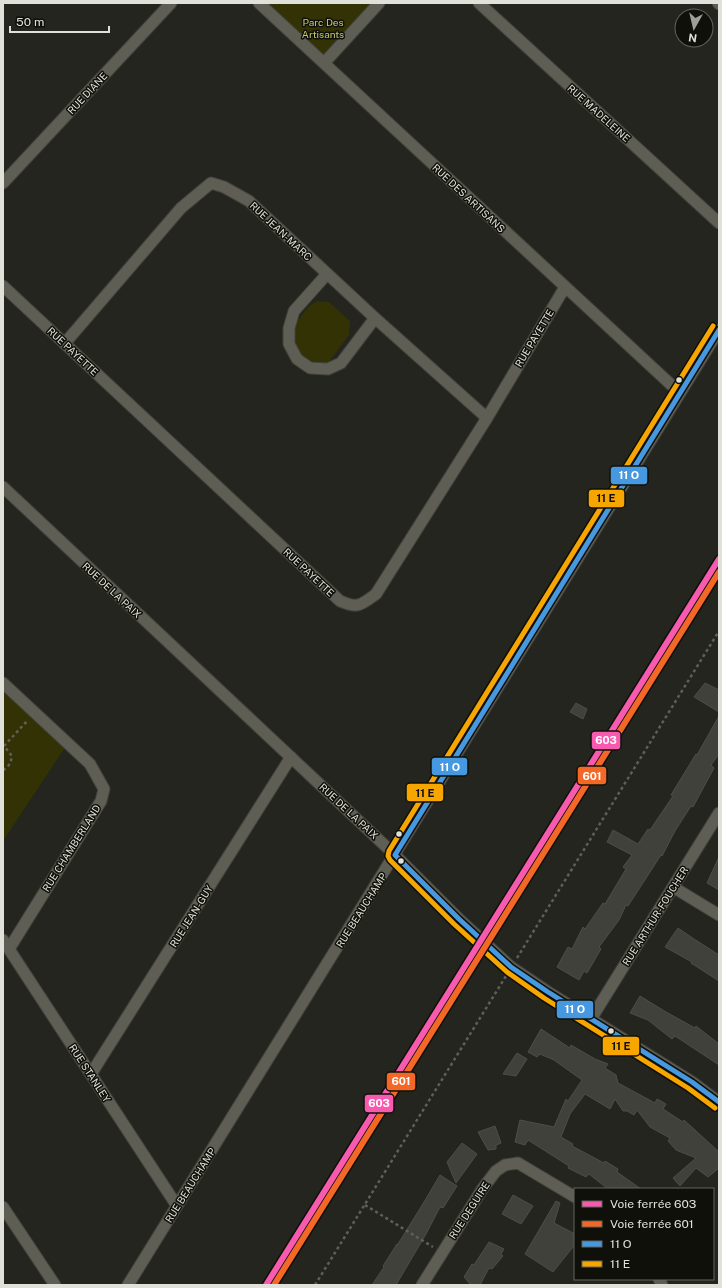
<svg xmlns="http://www.w3.org/2000/svg" width="722" height="1288" font-family="'Public Sans',sans-serif">
<style>
.green{fill:#333204}
.building{fill:#41413b;stroke:#4e4e48}
.lines{fill:none;stroke-linecap:round;stroke-linejoin:round}
.street-casing{stroke:#41423d;stroke-width:13}
.path{stroke:#5f5f58;stroke-width:2.5;stroke-dasharray:3 3;stroke-linecap:butt}
.street{stroke:#5e5e55;stroke-width:11}
.bus-1-casing{stroke:#10100a;stroke-width:8}
.bus-2-casing{stroke:#10100a;stroke-width:8}
.bus-1{stroke:#4699e1;stroke-width:5}
.bus-2{stroke:#f7a600;stroke-width:5}
.rail-1-casing{stroke:#10100a;stroke-width:9}
.rail-2-casing{stroke:#10100a;stroke-width:9}
.rail-1{stroke:#f75aaf;stroke-width:6}
.rail-2{stroke:#f36827;stroke-width:6}
.bus-dot{fill:#e0e1d8;stroke:#10100a;stroke-width:1.5}
.labels{text-anchor:middle;dominant-baseline:central;stroke-width:3;stroke-linejoin:round;paint-order:stroke}
.park-label{font-size:10px;fill:#cbcb6b;stroke:#10100a}
.street-label{font-size:10px;fill:#e0e1d8;stroke:#10100a}
.line-badge{stroke:#10100a;stroke-width:1.5}
.badge-label{font-size:11px;text-anchor:middle;font-weight:bold;fill:#fff}
.pale-badge-label{font-size:11px;text-anchor:middle;font-weight:bold;fill:#111}
</style>
<rect width="100%" height="100%" fill="#24251e"/>
<path class="green" d="M 260,3 L 378,3 L 324,63 Z
M 317,301 L 329,302 L 350,321 L 349,335 L 328,363 L 315,365 L 298,354 L 292,344 L 291,330 L 308,307 Z
M 3,683 L 68,743 L 3,841 Z"/>
<path class="building" d="M 705,683 L 719,690 L 719,712 L 694,697 Z
M 576,703 L 587,709 L 583,719 L 570,712 Z
M 719,716 L 719,754 L 711,765 L 714,768 L 693,807 L 691,806 L 675,831 L 662,856 L 661,855 L 628,906 L 626,905 L 619,920 L 599,947 L 601,949 L 587,973 L 584,971 L 579,980 L 557,967 L 568,947 L 572,949 L 583,927 L 585,929 L 603,903 L 605,904 L 626,869 L 623,867 L 632,855 L 607,842 L 613,830 L 638,844 L 648,829 L 650,830 L 673,796 L 671,795 L 696,754 L 697,755 Z
M 719,857 L 719,890 L 707,883 Z
M 678,928 L 694,939 L 719,955 L 719,981 L 691,963 L 692,962 L 665,947 Z
M 640,996 L 666,1012 L 695,1028 L 696,1026 L 719,1044 L 719,1065 L 675,1036 L 672,1039 L 648,1020 L 630,1013 Z
M 541,1029 L 570,1048 L 571,1045 L 595,1059 L 608,1064 L 605,1068 L 616,1075 L 618,1083 L 655,1103 L 657,1099 L 666,1104 L 663,1109 L 683,1122 L 684,1120 L 719,1152 L 719,1168 L 708,1177 L 696,1168 L 680,1186 L 673,1178 L 696,1158 L 676,1150 L 668,1141 L 670,1138 L 650,1127 L 637,1110 L 634,1115 L 627,1111 L 623,1111 L 615,1099 L 610,1109 L 585,1094 L 570,1114 L 561,1137 L 573,1144 L 572,1146 L 604,1163 L 605,1161 L 618,1169 L 617,1172 L 641,1189 L 608,1189 L 589,1174 L 586,1177 L 568,1168 L 569,1166 L 528,1140 L 525,1145 L 515,1142 L 520,1120 L 554,1127 L 566,1099 L 568,1101 L 582,1080 L 554,1060 L 540,1054 L 537,1057 L 528,1052 Z
M 517,1053 L 527,1059 L 516,1076 L 503,1074 Z
M 495,1126 L 501,1143 L 496,1145 L 496,1149 L 488,1150 L 478,1132 Z
M 462,1143 L 477,1154 L 456,1183 L 447,1162 Z
M 440,1175 L 457,1186 L 443,1208 L 440,1207 L 426,1234 L 396,1285 L 372,1285 L 384,1267 L 383,1266 L 397,1244 L 398,1244 L 421,1207 Z
M 513,1195 L 533,1206 L 521,1224 L 502,1214 Z
M 556,1201 L 560,1203 L 554,1223 L 575,1234 L 575,1242 L 573,1247 L 553,1272 L 525,1254 Z
M 489,1242 L 504,1249 L 501,1254 L 503,1256 L 492,1269 L 489,1268 L 480,1285 L 470,1284 L 464,1277 L 472,1264 L 474,1265 Z"/>
<g class="lines">
<g class="street-casing">
<path id="street" d="M 259,3 L 680,393
M 479,3 L 719,223
M 718,3 L 719,4
M 324,63 L 379,3
M 3,183 L 171,3
M 327,274 L 294,311 L 289,328 L 289,344 L 297,359 L 310,368 L 328,369 L 341,363 L 375,318
M 3,286 L 340,601 C 358,609 361,605 376,594 L 487,418 L 565,287
M 65,343 L 181,208 L 211,183 L 224,187 L 249,201 L 375,318 L 487,418
M 3,487 L 395,855 L 459,919 L 511,967 L 548,992 L 692,1082 L 719,1102
M 3,683 L 90,764 L 104,789 L 101,801 L 9,949
M 673,887 L 719,915
M 3,940 L 177,1206
M 591,1019 L 719,813
M 91,1074 L 291,757
M 3,1207 L 55,1285
M 659,1279 L 662,1285
M 128,1285 L 719,330
M 422,1285 L 483,1188 L 496,1171 L 505,1165 L 518,1163 L 575,1197"/>
</g>
<path class="path" d="M 3,770 C 9,767 11,762 12,756 L 4,746 L 28,720
M 517,958 L 719,631
M 365,1205 L 433,1247
M 315,1285 L 506,976"/>
<use href="#street" class="street"/>
<g class="bus-1-casing">
<path id="bus-1" d="M 719,330 L 395,855 L 459,919 L 511,967 L 548,992 L 692,1082 L 719,1102"/>
</g>
<g class="bus-2-casing">
<path id="bus-2" d="M 713,326 L 389,851 L 388,856 L 390,860 L 454,924 L 507,972 L 544,998 L 688,1088 L 715,1108"/>
</g>
<use href="#bus-1" class="bus-1"/>
<use href="#bus-2" class="bus-2"/>
<g class="rail-1-casing">
<path id="rail-1" d="M 266,1285 L 719,559"/>
</g>
<g class="rail-2-casing">
<path id="rail-2" d="M 274,1285 L 719,572"/>
</g>
<use href="#rail-1" class="rail-1"/>
<use href="#rail-2" class="rail-2"/>
</g>
<g class="bus-dot">
<circle cx="679" cy="380" r="3.5"/>
<circle cx="399" cy="834" r="3.5"/>
<circle cx="401" cy="861" r="3.5"/>
<circle cx="611" cy="1031" r="3.5"/>
</g>
<g class="labels">
<g class="park-label">
<text x="323" y="22">Parc Des<tspan x="323" dy="12">Artisants</tspan></text>
</g>
<g class="street-label">
<text transform="translate(87 93) rotate(-47)">RUE DIANE</text>
<text transform="translate(599 113) rotate(42)">RUE MADELEINE</text>
<text transform="translate(469 198) rotate(43)">RUE DES ARTISANS</text>
<text transform="translate(281 231) rotate(43)">RUE JEAN-MARC</text>
<text transform="translate(534 338) rotate(-59)">RUE PAYETTE</text>
<text transform="translate(73 351) rotate(43)">RUE PAYETTE</text>
<text transform="translate(309 572) rotate(43)">RUE PAYETTE</text>
<text transform="translate(112 590) rotate(43)">RUE DE LA PAIX</text>
<text transform="translate(349 811) rotate(43)">RUE DE LA PAIX</text>
<text transform="translate(71 848) rotate(-58)">RUE CHAMBERLAND</text>
<text transform="translate(361 910) rotate(-58)">RUE BEAUCHAMP</text>
<text transform="translate(191 916) rotate(-58)">RUE JEAN-GUY</text>
<text transform="translate(655 916) rotate(-58)">RUE ARTHUR-FOUCHER</text>
<text transform="translate(90 1073) rotate(57)">RUE STANLEY</text>
<text transform="translate(190 1185) rotate(-58)">RUE BEAUCHAMP</text>
<text transform="translate(469 1210) rotate(-57)">RUE DEGUIRE</text>
</g>
</g>
<g class="line-badge">
<rect x="610" y="466" width="38" height="19" rx="4" fill="#4699e1"/>
<rect x="588" y="489" width="37" height="19" rx="4" fill="#f7a600"/>
<rect x="591" y="731" width="30" height="19" rx="4" fill="#f75aaf"/>
<rect x="431" y="757" width="37" height="19" rx="4" fill="#4699e1"/>
<rect x="577" y="766" width="30" height="19" rx="4" fill="#f36827"/>
<rect x="406" y="783" width="38" height="19" rx="4" fill="#f7a600"/>
<rect x="556" y="1000" width="38" height="19" rx="4" fill="#4699e1"/>
<rect x="602" y="1036" width="38" height="20" rx="4" fill="#f7a600"/>
<rect x="386" y="1072" width="30" height="19" rx="4" fill="#f36827"/>
<rect x="364" y="1094" width="30" height="19" rx="4" fill="#f75aaf"/>
</g>
<g class="badge-label">
<text x="629" y="479">11 O</text>
<text x="606" y="744">603</text>
<text x="450" y="771">11 O</text>
<text x="592" y="780">601</text>
<text x="575" y="1013">11 O</text>
<text x="401" y="1085">601</text>
<text x="379" y="1107">603</text>
</g>
<g class="pale-badge-label">
<text x="606" y="502">11 E</text>
<text x="425" y="797">11 E</text>
<text x="621" y="1050">11 E</text>
</g>
<rect width="722" height="1288" fill="none" stroke="#e0e1d8" stroke-width="8"/>
<rect x="574" y="1188" width="140" height="92" fill="#10100a" stroke="#63645c"/>
<rect x="582" y="1201" width="20" height="6" fill="#f75aaf" stroke="#63645c"/>
<text x="610" y="1208" font-size="12" fill="#e0e1d8">Voie ferrée 603</text>
<rect x="582" y="1221" width="20" height="6" fill="#f36827" stroke="#63645c"/>
<text x="610" y="1228" font-size="12" fill="#e0e1d8">Voie ferrée 601</text>
<rect x="582" y="1241" width="20" height="6" fill="#4699e1" stroke="#63645c"/>
<text x="610" y="1248" font-size="12" fill="#e0e1d8">11 O</text>
<rect x="582" y="1261" width="20" height="6" fill="#f7a600" stroke="#63645c"/>
<text x="610" y="1268" font-size="12" fill="#e0e1d8">11 E</text>
<g transform="translate(694 28) rotate(188)"><circle r="19" fill="#10100a" stroke="#63645c"/>
<path d="M0-3L7 15L0 10L-7 15Z" fill="#9e9f97"/>
<text y="-6" font-size="11" font-weight="bold" text-anchor="middle" fill="#e0e1d8">N</text>
</g>
<path d="M10 26v6h99v-6" fill="none" stroke="#e0e1d8" stroke-width="2"/>
<text x="16" y="26" font-size="12" fill="#e0e1d8" stroke="#10100a" stroke-width="3" paint-order="stroke">50 m</text>
</svg>
